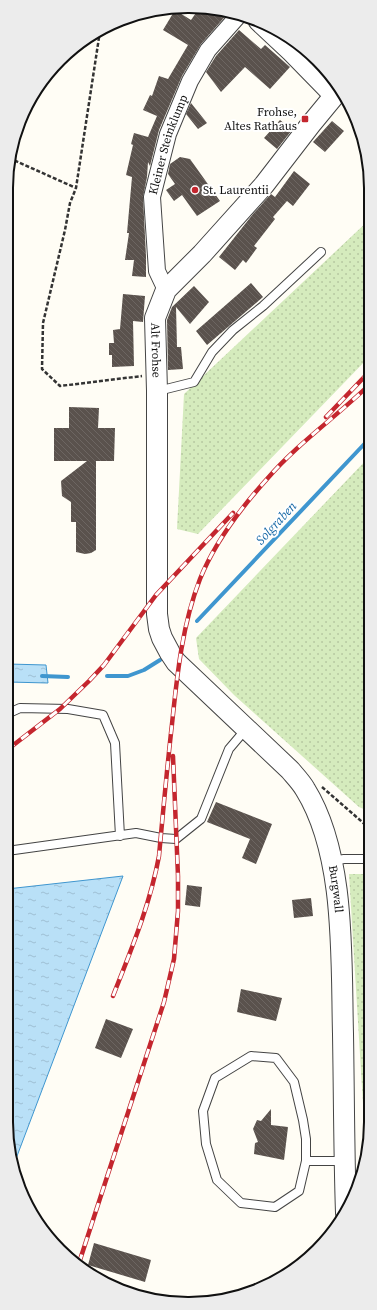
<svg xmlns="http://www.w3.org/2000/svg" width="377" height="1310" font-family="'Source Serif 4',serif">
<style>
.grass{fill:url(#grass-dots)}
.water{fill:url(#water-ripples);stroke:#3f96cf}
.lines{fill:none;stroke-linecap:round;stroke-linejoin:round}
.stream{stroke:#3f96cf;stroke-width:4}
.building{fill:url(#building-back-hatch)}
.service-casing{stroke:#444;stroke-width:10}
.minor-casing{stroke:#444;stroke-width:18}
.tertiary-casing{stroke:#444;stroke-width:22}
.path{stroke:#333;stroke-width:2.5;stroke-dasharray:4 2;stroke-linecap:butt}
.service{stroke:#fff;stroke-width:8}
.minor{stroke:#fff;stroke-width:16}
.tertiary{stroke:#fff;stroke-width:20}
.rail-casing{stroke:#c4262e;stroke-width:4.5}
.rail{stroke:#fff;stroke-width:3;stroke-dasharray:9;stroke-linecap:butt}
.poi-dot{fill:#c4262e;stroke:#fff;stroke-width:1.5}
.labels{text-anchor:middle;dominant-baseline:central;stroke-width:4;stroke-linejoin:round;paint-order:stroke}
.poi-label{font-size:12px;fill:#111;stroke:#fff;text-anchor:end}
.street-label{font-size:12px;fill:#111;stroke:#fff}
.water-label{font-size:13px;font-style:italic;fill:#1768a6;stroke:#fff}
.rim{fill:none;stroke:#111;stroke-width:2}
</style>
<defs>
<pattern id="grass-dots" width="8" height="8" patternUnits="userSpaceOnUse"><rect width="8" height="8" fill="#d5ebbd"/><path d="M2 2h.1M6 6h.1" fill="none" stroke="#b6c8a1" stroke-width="1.8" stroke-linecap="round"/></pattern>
<pattern id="water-ripples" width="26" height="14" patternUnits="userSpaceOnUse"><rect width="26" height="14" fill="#b9e0f7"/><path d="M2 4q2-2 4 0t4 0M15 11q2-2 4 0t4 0" fill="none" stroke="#9ebfd3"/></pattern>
<pattern id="building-back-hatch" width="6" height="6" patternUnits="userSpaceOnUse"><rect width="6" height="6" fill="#5a524d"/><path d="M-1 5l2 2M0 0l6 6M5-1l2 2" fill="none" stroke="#6d6662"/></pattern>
</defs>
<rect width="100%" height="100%" fill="#fffdf5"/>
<path class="grass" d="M 369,220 L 369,357 L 198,534 L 177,529 L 184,394 Z
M 369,457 L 368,811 L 359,807 L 234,695 L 199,659 L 196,638 Z
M 349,874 L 368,874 L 368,1125 L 365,1137 Z"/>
<path class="water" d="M 8,664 L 46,665 L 48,683 L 8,682 Z
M 123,876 L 14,1164 L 6,1121 L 7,889 Z"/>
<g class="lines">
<path class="stream" d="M 197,621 L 369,439
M 42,676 L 68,677
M 107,676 L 128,676 L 144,670 L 160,660"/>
</g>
<path class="building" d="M 224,9 L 229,12 L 201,44 L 182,76 L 159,130 L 150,166 L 148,162 L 147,177 L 143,197 L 146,256 L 146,277 L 132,276 L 134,260 L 125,260 L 129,233 L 127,233 L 132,177 L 126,175 L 133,145 L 131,144 L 134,133 L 148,137 L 157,116 L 143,110 L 150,95 L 152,96 L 159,76 L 168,79 L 188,45 L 163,30 L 175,10 L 191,20 L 198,10 Z
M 239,30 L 261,49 L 265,45 L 290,67 L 270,89 L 245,67 L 221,92 L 206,72 L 216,56 Z
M 191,103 L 207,123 L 198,129 L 186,114 Z
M 280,120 L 292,130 L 277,149 L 264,138 Z
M 332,121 L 344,131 L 325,152 L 313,142 Z
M 180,157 L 190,159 L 220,201 L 197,216 L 182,195 L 174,201 L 166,190 L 175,184 L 168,174 L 170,164 Z
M 294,171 L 310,184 L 293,206 L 287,201 L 273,217 L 275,219 L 254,246 L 257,248 L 246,263 L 243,260 L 235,270 L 219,257 L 253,214 L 271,194 L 275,197 Z
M 251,283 L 263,297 L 207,345 L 196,331 Z
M 194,286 L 209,302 L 190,324 L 176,307 L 177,347 L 181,347 L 183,369 L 168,370 L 167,320 L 172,307 Z
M 123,294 L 145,296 L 143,322 L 133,321 L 134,366 L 112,367 L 112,355 L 109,355 L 109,343 L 114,343 L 113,330 L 120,329 Z
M 69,407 L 99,408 L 98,428 L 115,428 L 114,461 L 96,461 L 96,550 L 91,553 L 85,554 L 76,552 L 76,522 L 71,522 L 71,502 L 62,496 L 61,481 L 87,461 L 54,461 L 54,428 L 69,428 Z
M 216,802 L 272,824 L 256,864 L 242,858 L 250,839 L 207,822 Z
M 187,885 L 202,887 L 200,907 L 185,905 Z
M 311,898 L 313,916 L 294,918 L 292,900 Z
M 241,989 L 282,998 L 276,1021 L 237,1012 Z
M 106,1019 L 133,1029 L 121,1058 L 95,1048 Z
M 271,1109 L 271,1125 L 288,1127 L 284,1160 L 254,1154 L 255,1143 L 258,1142 L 253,1129 L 257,1120 L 261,1121 Z
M 94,1243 L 151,1260 L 145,1282 L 88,1265 Z"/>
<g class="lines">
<g class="service-casing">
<path id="service" d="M 158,391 L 194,382 L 212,352 L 233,330 L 263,306 L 321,252
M 7,714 L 20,708 L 68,709 L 103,715 L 115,743 L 120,836
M 7,851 L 136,833 L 161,838 L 176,839 L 201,819 L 229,749 L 246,729
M 332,861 L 344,859 L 368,859
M 306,1161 L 299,1191 L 275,1207 L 241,1203 L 217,1180 L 206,1144 L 203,1111 L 215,1078 L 251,1056 L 276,1058 L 294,1082 L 303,1120 L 306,1139 L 306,1161 L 345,1161"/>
</g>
<g class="minor-casing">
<g id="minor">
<path d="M 257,22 L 290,53 L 333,97"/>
<path id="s1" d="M 166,290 L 157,271 L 152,197 L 168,134 L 190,81 L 208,50 L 239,15"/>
</g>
</g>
<g class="tertiary-casing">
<g id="tertiary">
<path id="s2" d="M 339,90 L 311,124 L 264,185 L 202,254 L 166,290 L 155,318 L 157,391 L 157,614 L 159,629 L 162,638 L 170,653 L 176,662 L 290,770 C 295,776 301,782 305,789 C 346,855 341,958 343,1034 C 344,1094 344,1153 346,1213"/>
</g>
</g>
<path class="path" d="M 100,31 L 76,188 L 70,203 L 65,230 L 43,323 L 42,369 L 60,386 L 142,376
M 9,158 L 76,188
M 322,787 L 368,827"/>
<use href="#service" class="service"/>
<use href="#minor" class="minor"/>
<use href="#tertiary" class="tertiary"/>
<g class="rail-casing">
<path id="rail" d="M 326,417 L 369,372
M 7,750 L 60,709 L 89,681 L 104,665 L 156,595 L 233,513
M 113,996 C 131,950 150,905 159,856 C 163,812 167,768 172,724 C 177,676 182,625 200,579 C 215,542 240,509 267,479 C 298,443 335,418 369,385
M 79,1263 L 164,1002 L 174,959 L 178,911 L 178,876 L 173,756"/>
</g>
<use href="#rail" class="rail"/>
</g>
<g class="poi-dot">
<rect x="301" y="115" width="8" height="8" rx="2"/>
<circle cx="195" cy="190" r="4"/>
</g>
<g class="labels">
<g class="poi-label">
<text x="297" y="112">Frohse,<tspan x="297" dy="14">Altes Rathaus</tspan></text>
<text x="203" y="190" text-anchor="start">St. Laurentii</text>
</g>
<g class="street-label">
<text stroke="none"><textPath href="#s1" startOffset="150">Kleiner Steinklump</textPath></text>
<text stroke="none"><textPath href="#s2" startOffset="327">Alt Frohse</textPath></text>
<text stroke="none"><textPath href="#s2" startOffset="930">Burgwall</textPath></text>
</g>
<g class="water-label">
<text transform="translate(276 523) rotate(-47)">Solgraben</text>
</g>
</g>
<path d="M0 0H377V1310H0ZM188 13H189A175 175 0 0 1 364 188V1122A175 175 0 0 1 189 1297H188A175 175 0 0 1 13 1122V188A175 175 0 0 1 188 13Z" fill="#ececec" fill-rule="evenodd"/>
<path class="rim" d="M188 13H189A175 175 0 0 1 364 188V1122A175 175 0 0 1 189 1297H188A175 175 0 0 1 13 1122V188A175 175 0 0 1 188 13Z"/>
</svg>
